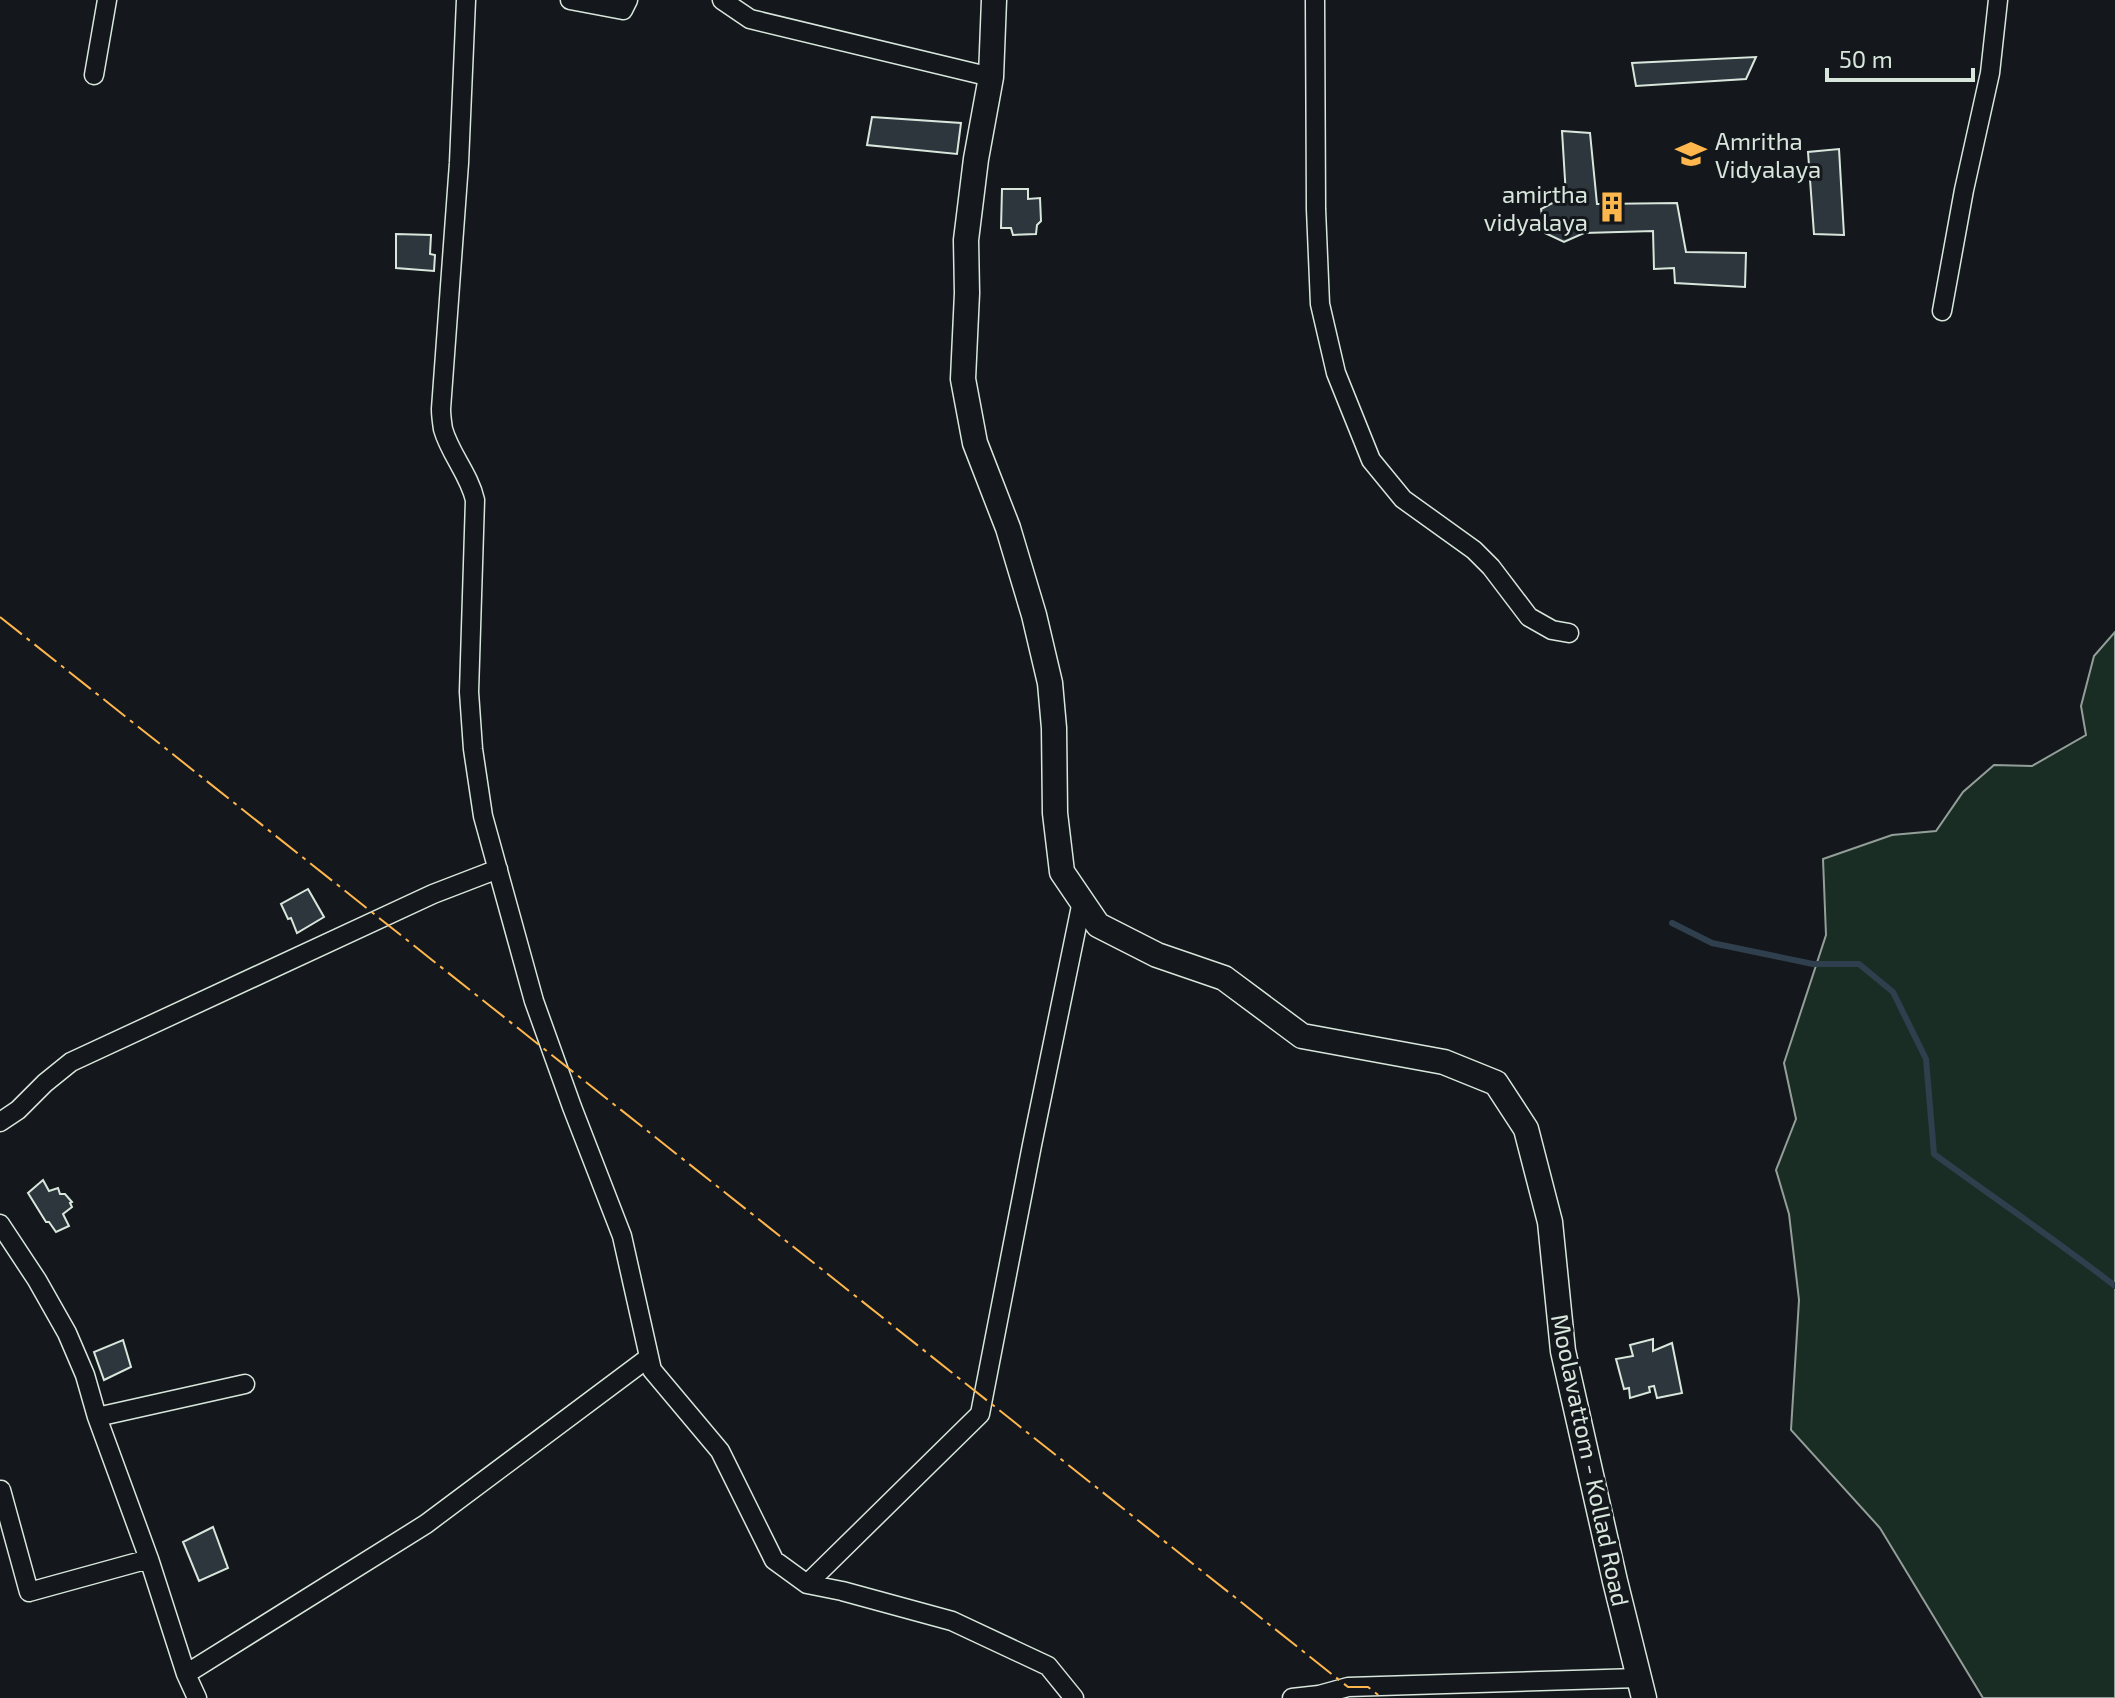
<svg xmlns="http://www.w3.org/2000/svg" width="2115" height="1698" font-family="'Exo 2',sans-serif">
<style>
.green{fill:#1a2d24;stroke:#939e99;stroke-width:2}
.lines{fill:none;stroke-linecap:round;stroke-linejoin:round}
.stream{stroke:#2f3f4d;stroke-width:6}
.building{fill:#2c363c;stroke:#d8e6dc;stroke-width:2}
.minor-casing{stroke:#d8e6dc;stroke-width:21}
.secondary-casing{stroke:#d8e6dc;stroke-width:27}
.minor{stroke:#14181c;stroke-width:18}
.secondary{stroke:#14181c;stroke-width:24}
.power{stroke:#ffb74d;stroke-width:2;stroke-dasharray:28 6 4 6;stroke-linecap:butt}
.labels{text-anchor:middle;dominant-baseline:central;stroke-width:6;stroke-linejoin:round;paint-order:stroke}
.poi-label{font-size:24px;fill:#d8e6dc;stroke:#14181c;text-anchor:start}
.street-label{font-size:24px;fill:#d8e6dc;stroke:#14181c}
</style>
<rect width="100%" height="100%" fill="#14181c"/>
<path class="green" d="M 2115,632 L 2115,1698 L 1983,1698 L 1880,1528 L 1791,1430 L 1799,1300 L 1789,1214 L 1776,1170 L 1796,1119 L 1784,1063 L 1826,935 L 1823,859 L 1892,835 L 1936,831 L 1963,792 L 1994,765 L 2032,766 L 2086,735 L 2081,706 L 2094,656 Z"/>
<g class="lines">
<path class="stream" d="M 1672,923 L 1712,943 L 1813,964 L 1859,964 L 1893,992 L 1926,1059 L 1934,1154 C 1994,1198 2056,1240 2115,1286"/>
</g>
<path class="building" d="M 1756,57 L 1746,79 L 1636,86 L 1632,63 Z
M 872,117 L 961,123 L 957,154 L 867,145 Z
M 1562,131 L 1590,133 L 1597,204 L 1677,203 L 1686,252 L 1746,253 L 1745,287 L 1675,283 L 1674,268 L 1654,269 L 1653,231 L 1584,233 L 1564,242 L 1545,233 L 1541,209 L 1566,196 Z
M 1839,149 L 1844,235 L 1814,234 L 1808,152 Z
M 1002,189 L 1028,189 L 1028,199 L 1040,198 L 1041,221 L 1037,225 L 1036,234 L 1013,235 L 1011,228 L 1001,228 Z
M 396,234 L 431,235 L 430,254 L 435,255 L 434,271 L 396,268 Z
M 308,889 L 324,917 L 297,933 L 291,918 L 288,919 L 281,904 Z
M 43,1180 L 49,1191 L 58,1188 L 60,1194 L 65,1194 L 72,1202 L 70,1203 L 72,1207 L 63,1214 L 69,1226 L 56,1232 L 49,1222 L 46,1222 L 28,1193 Z
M 1653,1339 L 1653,1351 L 1672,1343 L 1682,1393 L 1657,1398 L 1654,1386 L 1649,1387 L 1650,1392 L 1630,1398 L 1629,1388 L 1624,1389 L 1616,1359 L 1633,1356 L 1630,1345 Z
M 123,1340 L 131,1367 L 104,1380 L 94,1352 Z
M 213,1527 L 228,1568 L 199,1581 L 183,1542 Z"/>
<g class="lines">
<g class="minor-casing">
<path id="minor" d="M 466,0 L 459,163 L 441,409 C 441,416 442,422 443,429 C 450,454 469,474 475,500 L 469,692 L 473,749 L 483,816 L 534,1001 L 572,1107 L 622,1236 L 652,1370 L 720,1451 L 774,1560 L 807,1584 L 842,1591 L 952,1621 L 1048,1666 L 1074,1698
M 570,0 L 623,10 L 628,0
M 722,0 L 750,19 L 991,77
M 1315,0 L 1316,209 L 1320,304 L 1336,373 L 1371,460 L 1403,499 L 1474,550 L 1491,567 L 1529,617 L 1552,630 L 1569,633
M 94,75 L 107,0
M 1942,311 L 1964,190 L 1990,73 L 1998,0
M 0,1122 L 18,1110 L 45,1083 L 71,1062 L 433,894 L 498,869
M 0,1224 L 37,1280 L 67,1333 L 85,1375 L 97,1417 L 149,1559 L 186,1674 L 197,1698
M 97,1417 L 245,1384
M 1,1490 L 29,1592 L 149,1559
M 807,1584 L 980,1414 L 1032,1145 L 1082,901
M 186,1674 L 426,1524 L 648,1358
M 1292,1698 L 1319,1695 L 1348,1687 L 1638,1678"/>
</g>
<g class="secondary-casing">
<path id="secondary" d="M 994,0 L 991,77 L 976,159 L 966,240 L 967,293 L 963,379 L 975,443 L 1008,528 L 1034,615 L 1050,683 L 1054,728 L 1055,813 L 1062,872 L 1098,925 L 1157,955 L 1224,978 L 1302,1036 L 1444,1062 L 1496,1083 L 1526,1129 L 1550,1222 L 1563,1351 L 1615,1581 L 1644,1698"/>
</g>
<use href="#minor" class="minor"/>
<use href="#secondary" class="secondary"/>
<path class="power" d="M 0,617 L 1348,1687 L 1368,1687 L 1382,1698"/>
</g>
<defs>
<g id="school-bare" transform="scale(2.4)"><path d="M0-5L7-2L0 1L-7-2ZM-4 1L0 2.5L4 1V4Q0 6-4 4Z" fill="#ffb74d" stroke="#14181c" stroke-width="2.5" paint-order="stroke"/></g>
<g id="building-bare" transform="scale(2.4)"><path d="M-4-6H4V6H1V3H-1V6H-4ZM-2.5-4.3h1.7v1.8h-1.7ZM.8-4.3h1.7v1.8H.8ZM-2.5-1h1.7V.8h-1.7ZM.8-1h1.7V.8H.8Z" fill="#ffb74d" stroke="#14181c" stroke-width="2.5" paint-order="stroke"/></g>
</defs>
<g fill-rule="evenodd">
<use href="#school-bare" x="1691" y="154"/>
<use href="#building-bare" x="1612" y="207"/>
</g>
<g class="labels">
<g class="poi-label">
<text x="1715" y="140">Amritha<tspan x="1715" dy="28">Vidyalaya</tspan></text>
<text x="1588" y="193" text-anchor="end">amirtha<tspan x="1588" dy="28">vidyalaya</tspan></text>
</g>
<g class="street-label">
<text transform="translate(1591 1460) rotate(78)">Moolavattom - Kollad Road</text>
</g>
</g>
<path d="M1827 68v12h146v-12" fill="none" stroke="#d8e6dc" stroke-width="4"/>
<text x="1839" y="68" font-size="24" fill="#d8e6dc" stroke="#14181c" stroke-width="6" paint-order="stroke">50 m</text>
</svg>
